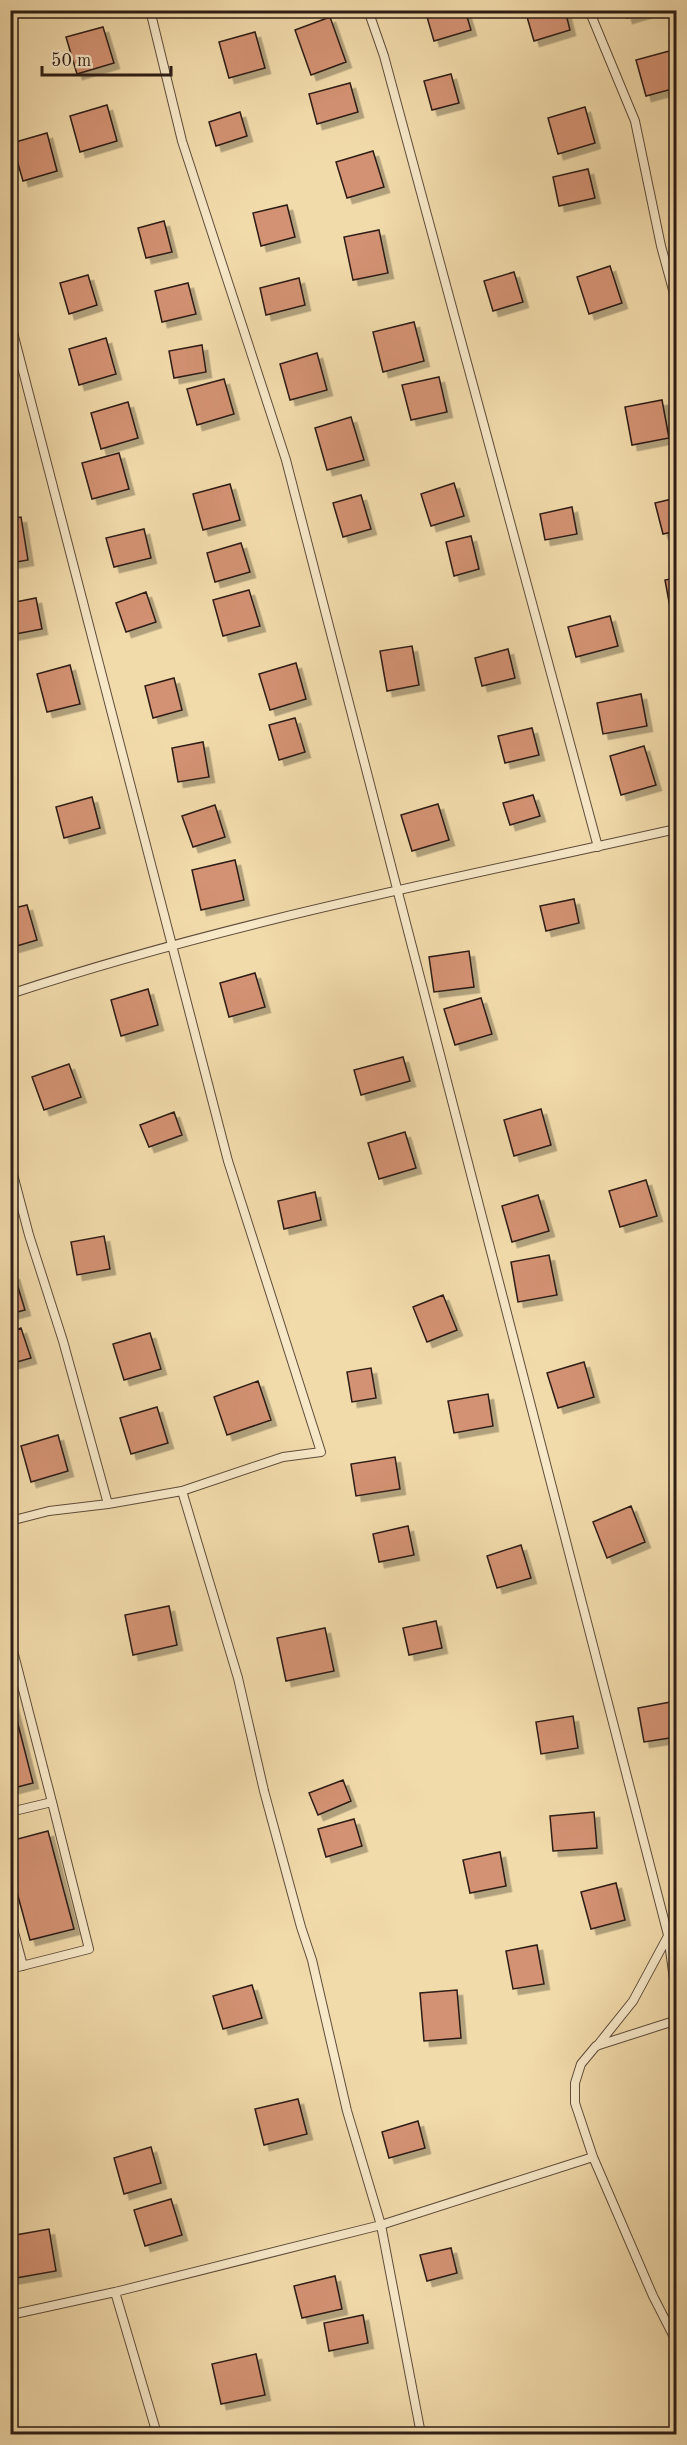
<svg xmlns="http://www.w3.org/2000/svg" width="687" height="2445" font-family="'Old Standard TT',serif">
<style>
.building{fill:#d39273;stroke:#2d1c15;stroke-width:1.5;filter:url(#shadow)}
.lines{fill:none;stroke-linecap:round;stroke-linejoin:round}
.lane-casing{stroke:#5e4c3a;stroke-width:10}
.lane{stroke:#f7e8c8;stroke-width:8}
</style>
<defs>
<filter id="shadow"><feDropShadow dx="5.5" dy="5.5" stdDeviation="0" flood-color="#0004"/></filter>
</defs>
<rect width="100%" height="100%" fill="#f2dbab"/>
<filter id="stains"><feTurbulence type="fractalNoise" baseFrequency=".00333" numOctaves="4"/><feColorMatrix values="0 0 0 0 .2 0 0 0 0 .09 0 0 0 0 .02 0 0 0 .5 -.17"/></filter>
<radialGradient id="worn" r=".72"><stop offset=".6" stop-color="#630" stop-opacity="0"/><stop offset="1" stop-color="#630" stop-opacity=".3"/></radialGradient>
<path class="building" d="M 425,10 L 465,10 L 471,30 L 434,41 Z
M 525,10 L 565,10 L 570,30 L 534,41 Z
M 625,10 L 654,10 L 627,18 Z
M 330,17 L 346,62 L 311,75 L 295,30 Z
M 103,27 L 114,63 L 77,74 L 66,37 Z
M 255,32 L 265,68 L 229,78 L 219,42 Z
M 673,50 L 676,62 L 676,88 L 646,96 L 636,60 Z
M 451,74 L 459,103 L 432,110 L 424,81 Z
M 350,83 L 358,112 L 317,124 L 309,94 Z
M 107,105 L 117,141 L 80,152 L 70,116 Z
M 585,107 L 595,143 L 558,154 L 548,118 Z
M 240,112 L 247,136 L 216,146 L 209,122 Z
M 47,133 L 57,171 L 23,181 L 12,143 Z
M 373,151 L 384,187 L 347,198 L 336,162 Z
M 588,169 L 595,198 L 559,206 L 553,177 Z
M 287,205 L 295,237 L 261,246 L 253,213 Z
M 164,221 L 172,252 L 146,258 L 138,228 Z
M 379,230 L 388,273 L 353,280 L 344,237 Z
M 610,266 L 622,303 L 589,314 L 577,277 Z
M 514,272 L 523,302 L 493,311 L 484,281 Z
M 88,275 L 97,305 L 69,314 L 60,283 Z
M 299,278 L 305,305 L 266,315 L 260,288 Z
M 188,283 L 196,314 L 162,322 L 155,291 Z
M 414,322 L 424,361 L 383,372 L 373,332 Z
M 106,338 L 116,374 L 79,385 L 69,349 Z
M 202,345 L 206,372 L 174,378 L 169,351 Z
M 317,353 L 327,390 L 290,400 L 280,364 Z
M 439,377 L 447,412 L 411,420 L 402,385 Z
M 224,379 L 234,414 L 197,425 L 187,389 Z
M 662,400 L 669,438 L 632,445 L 625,407 Z
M 128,402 L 138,438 L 101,449 L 91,413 Z
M 351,417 L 364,460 L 327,470 L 315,428 Z
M 119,453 L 129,489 L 92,499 L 82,463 Z
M 454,483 L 464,516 L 431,526 L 421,494 Z
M 230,484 L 240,520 L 203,530 L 193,494 Z
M 361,495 L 371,529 L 343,537 L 333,503 Z
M 676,498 L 676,531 L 663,534 L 655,503 Z
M 572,507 L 577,534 L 545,540 L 540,514 Z
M 21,517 L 28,560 L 10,563 L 10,519 Z
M 144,529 L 151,558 L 114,567 L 106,538 Z
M 471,536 L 479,569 L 454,576 L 446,542 Z
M 241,543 L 250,572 L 215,582 L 207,553 Z
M 676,578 L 676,629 L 674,629 L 665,580 Z
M 249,590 L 260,626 L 223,636 L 213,600 Z
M 146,592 L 156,622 L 126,632 L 116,603 Z
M 36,598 L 42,629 L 10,635 L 10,603 Z
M 610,616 L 618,646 L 576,657 L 568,627 Z
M 412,646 L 419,685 L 387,691 L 380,651 Z
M 508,649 L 515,678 L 482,686 L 475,658 Z
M 296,663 L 306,699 L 270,710 L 259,674 Z
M 70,665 L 80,704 L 47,712 L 37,674 Z
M 174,678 L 182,710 L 153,718 L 145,686 Z
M 641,694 L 647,726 L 603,734 L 597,703 Z
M 295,718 L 305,752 L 279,760 L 269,725 Z
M 532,728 L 539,755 L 505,763 L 498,736 Z
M 203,742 L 209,777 L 178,782 L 172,748 Z
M 644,746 L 656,785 L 621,795 L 610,756 Z
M 533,795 L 540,816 L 510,825 L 503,803 Z
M 92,797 L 100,828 L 64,838 L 56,807 Z
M 438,804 L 449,840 L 412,851 L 401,815 Z
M 215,805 L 225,837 L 193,847 L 182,816 Z
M 235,860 L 244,900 L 201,910 L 192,870 Z
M 574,899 L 579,923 L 546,931 L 540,906 Z
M 27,905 L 37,940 L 10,948 L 10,909 Z
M 469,951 L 474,987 L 434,992 L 429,957 Z
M 255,973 L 265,1007 L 229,1017 L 220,983 Z
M 148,989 L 158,1025 L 121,1036 L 111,1000 Z
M 481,998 L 492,1034 L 455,1045 L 444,1009 Z
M 403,1057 L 410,1081 L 361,1095 L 354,1070 Z
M 69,1064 L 81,1097 L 44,1110 L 32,1077 Z
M 541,1109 L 551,1145 L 514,1156 L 504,1120 Z
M 174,1112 L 182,1135 L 149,1147 L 140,1125 Z
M 405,1132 L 416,1168 L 379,1179 L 368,1143 Z
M 646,1180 L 657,1216 L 620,1227 L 609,1191 Z
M 315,1192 L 321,1220 L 284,1229 L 278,1201 Z
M 538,1195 L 549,1231 L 512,1242 L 502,1206 Z
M 104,1236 L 110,1269 L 77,1275 L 71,1242 Z
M 549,1255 L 557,1295 L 518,1302 L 511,1262 Z
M 14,1274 L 25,1310 L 10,1314 L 10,1276 Z
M 443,1295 L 457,1330 L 427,1342 L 413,1307 Z
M 21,1328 L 31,1358 L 10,1364 L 10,1332 Z
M 150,1333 L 161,1369 L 124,1380 L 113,1344 Z
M 584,1362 L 594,1397 L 558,1408 L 547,1373 Z
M 371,1368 L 376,1398 L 352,1402 L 347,1372 Z
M 258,1381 L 271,1420 L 227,1435 L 214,1397 Z
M 488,1394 L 493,1426 L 454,1433 L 448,1401 Z
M 157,1407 L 168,1443 L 131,1454 L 120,1418 Z
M 58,1435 L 68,1471 L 31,1482 L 21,1446 Z
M 395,1457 L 400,1489 L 356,1496 L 351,1464 Z
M 631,1506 L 645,1542 L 607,1558 L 593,1522 Z
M 408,1526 L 414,1555 L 379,1562 L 373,1534 Z
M 521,1545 L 531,1578 L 497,1588 L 487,1556 Z
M 169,1606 L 177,1645 L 133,1655 L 125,1615 Z
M 436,1621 L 442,1648 L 409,1655 L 403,1628 Z
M 325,1628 L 334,1671 L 286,1681 L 277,1638 Z
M 10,1693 L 33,1783 L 10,1789 Z
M 676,1701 L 676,1737 L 644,1742 L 638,1708 Z
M 573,1716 L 578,1748 L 541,1754 L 536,1722 Z
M 343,1780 L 351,1801 L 318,1815 L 309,1793 Z
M 594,1812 L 597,1848 L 553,1851 L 550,1816 Z
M 354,1819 L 362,1846 L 326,1857 L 318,1829 Z
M 48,1831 L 74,1929 L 30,1940 L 10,1867 L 10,1841 Z
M 500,1852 L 506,1886 L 470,1893 L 463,1860 Z
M 616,1883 L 625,1920 L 591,1929 L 581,1892 Z
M 537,1945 L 544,1984 L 513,1989 L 506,1951 Z
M 252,1985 L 262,2018 L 223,2029 L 213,1996 Z
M 457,1990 L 461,2038 L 424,2041 L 420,1993 Z
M 298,2099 L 307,2134 L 264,2145 L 255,2109 Z
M 418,2121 L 425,2148 L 389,2158 L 382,2132 Z
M 151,2147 L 161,2183 L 124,2194 L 114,2158 Z
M 171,2199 L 182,2235 L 145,2246 L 134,2210 Z
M 49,2229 L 56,2271 L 10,2279 L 10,2236 Z
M 451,2248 L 457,2273 L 427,2281 L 420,2255 Z
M 335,2276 L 342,2309 L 302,2318 L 294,2286 Z
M 363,2315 L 368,2343 L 329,2351 L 324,2323 Z
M 256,2354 L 265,2395 L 221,2404 L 212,2364 Z"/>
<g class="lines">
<g class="lane-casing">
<path id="lane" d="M 150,10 L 182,141 L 286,460 L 668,1935 L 676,1994
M 368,10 L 384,56 L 598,847
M 589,10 L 635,121 L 661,246 L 676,301
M 10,321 L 228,1161 L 321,1452 L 283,1457 L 182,1491 L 108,1504 L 63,1341 L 29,1235 L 10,1163
M 10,994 C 228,922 453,879 676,829
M 182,1491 L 238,1678 L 264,1791 L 301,1927 L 312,1960 L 347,2111 L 381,2225 L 421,2434
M 10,1521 L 49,1511 L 108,1504
M 10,1639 L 52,1802
M 10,1812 L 52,1802 L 89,1949 L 10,1969
M 10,1917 L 23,1966
M 597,2046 L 633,2001 L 668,1936
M 593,2157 L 653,2296 L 676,2341
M 115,2292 L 381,2225 L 593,2157 L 575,2103 L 575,2083 L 581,2064 L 596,2046 L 674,2021 L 676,2017
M 10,2315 L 115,2292 L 157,2434"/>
</g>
<use href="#lane" class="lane"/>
</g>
<rect width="687" height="2445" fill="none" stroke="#f2dbab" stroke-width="36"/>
<rect x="12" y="12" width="663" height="2421" fill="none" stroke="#2d1c15" stroke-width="3"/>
<rect x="18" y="18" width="651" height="2409" fill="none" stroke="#2d1c15" stroke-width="1.5"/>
<path d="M42 66v9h129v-9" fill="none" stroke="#2d1c15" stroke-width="3"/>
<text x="51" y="66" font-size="18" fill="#2d1c15" stroke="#f7e8c8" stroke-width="4.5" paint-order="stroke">50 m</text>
<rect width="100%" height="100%" filter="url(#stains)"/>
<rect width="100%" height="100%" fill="url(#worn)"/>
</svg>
